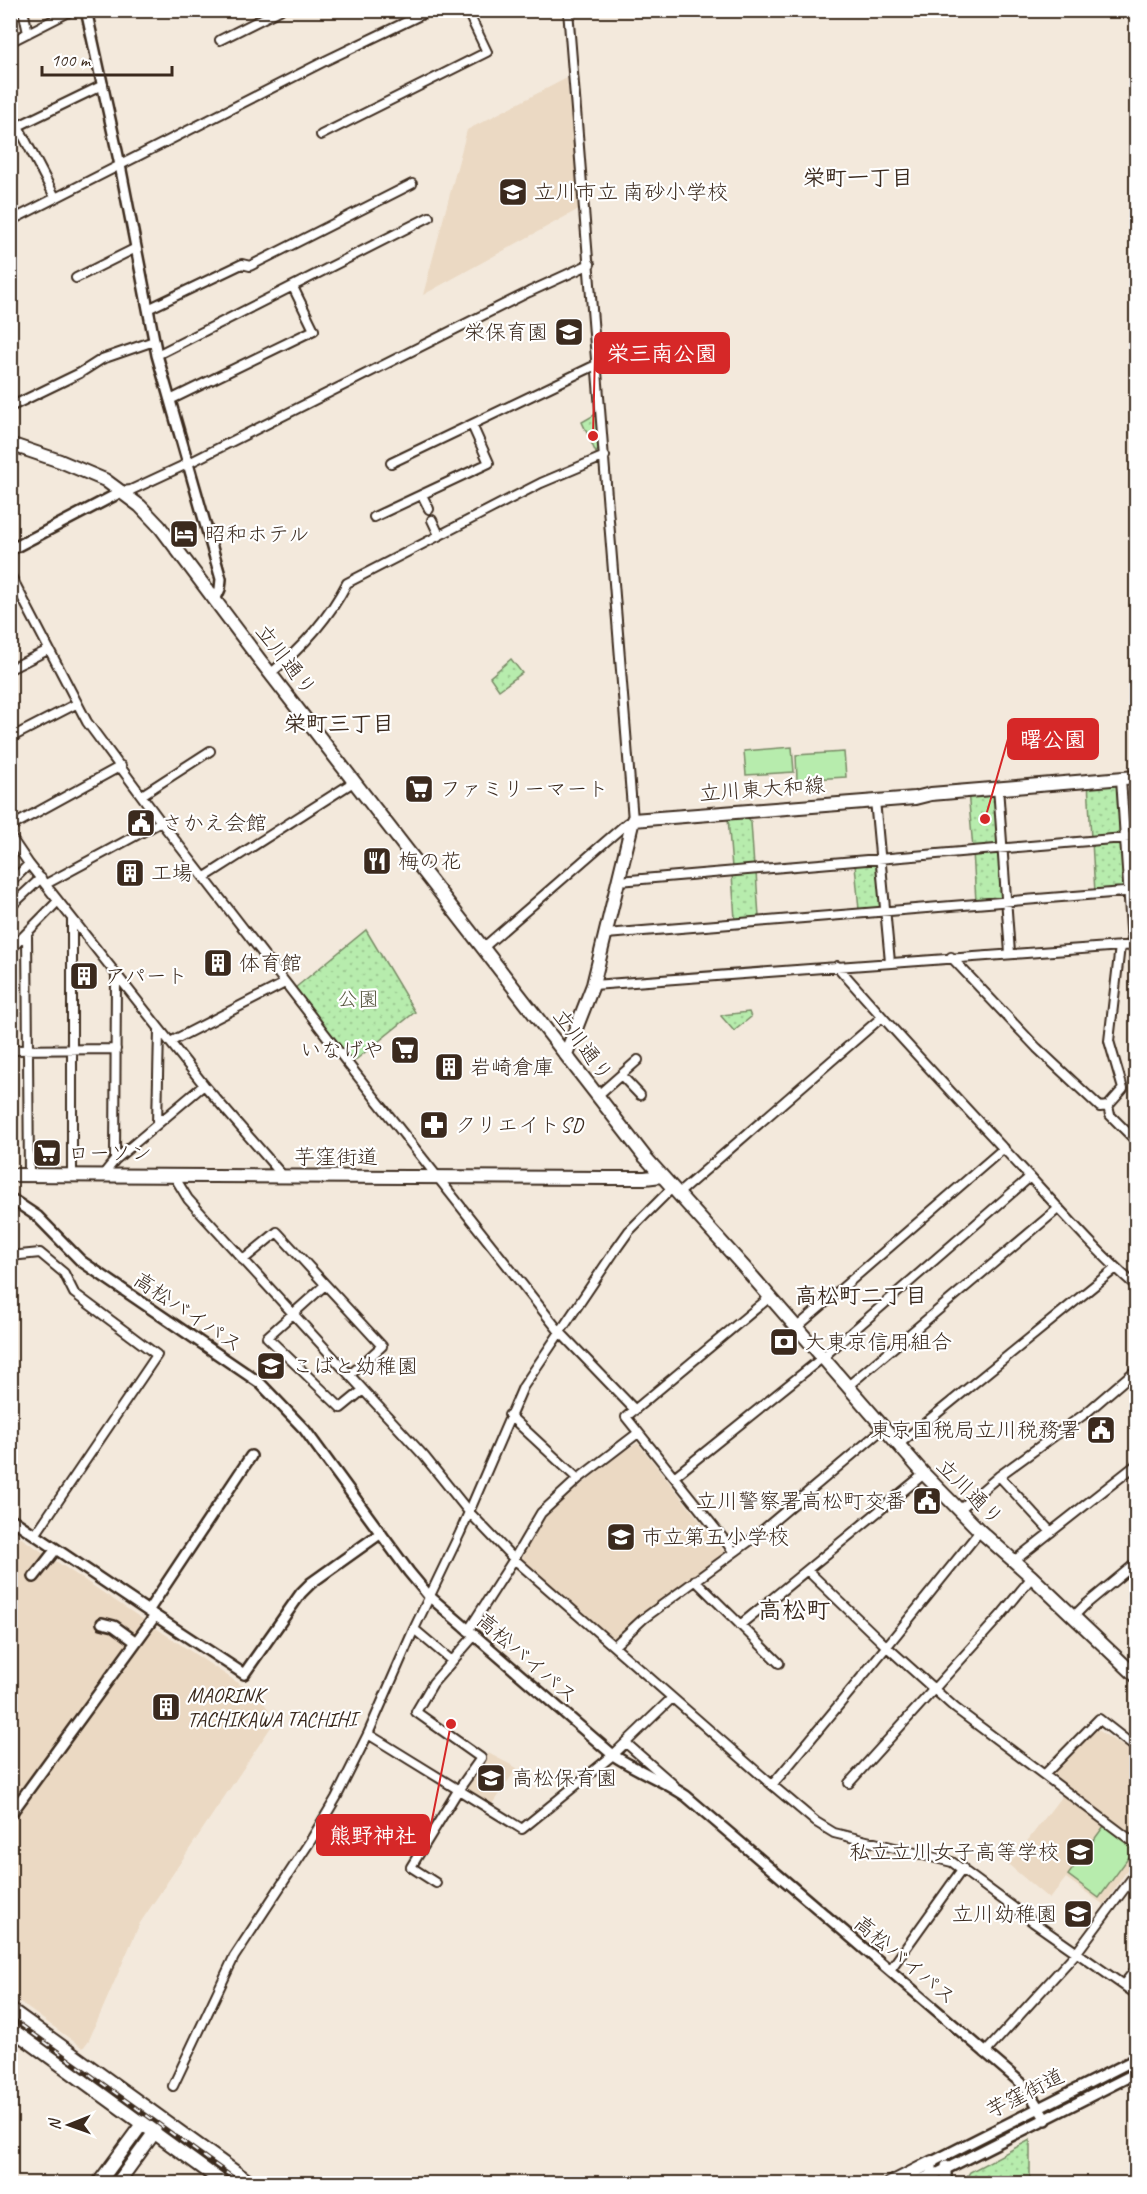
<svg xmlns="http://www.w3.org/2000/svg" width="1147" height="2194" font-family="Caveat,'Klee One',sans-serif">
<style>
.built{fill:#ebd9c3}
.grass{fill:#b7ecad;stroke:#798b66;stroke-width:1.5}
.park{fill:url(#park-dots);stroke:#798b66;stroke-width:1.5}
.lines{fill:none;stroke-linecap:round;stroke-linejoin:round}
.minor-casing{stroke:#3b2a1e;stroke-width:12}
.tertiary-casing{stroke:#3b2a1e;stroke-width:14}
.primary-casing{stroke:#3b2a1e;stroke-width:16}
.minor{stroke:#fff;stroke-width:8}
.tertiary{stroke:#fff;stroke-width:9}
.primary{stroke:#fff;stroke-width:12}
.rail-casing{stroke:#3b2a1e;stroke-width:4.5}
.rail{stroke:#fff;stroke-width:2;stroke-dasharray:7;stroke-linecap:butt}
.labels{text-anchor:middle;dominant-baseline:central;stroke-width:4.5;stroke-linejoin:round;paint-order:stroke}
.poi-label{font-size:21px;fill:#3b2a1e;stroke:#fff;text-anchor:start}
.street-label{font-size:21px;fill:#3b2a1e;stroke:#fff}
.park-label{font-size:21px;fill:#5a5a42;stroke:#fff}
.neighbourhood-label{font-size:22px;font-weight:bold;fill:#3b2a1e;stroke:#fff}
.quarter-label{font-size:24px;font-weight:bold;fill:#3b2a1e;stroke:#fff}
.leader{fill:none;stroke:#d62828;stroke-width:2}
.callout-dot{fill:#d62828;stroke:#fff;stroke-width:2}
.callout{fill:#d62828;stroke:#d62828;stroke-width:2}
.callout-label{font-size:22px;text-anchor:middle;font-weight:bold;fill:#fff}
</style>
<defs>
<pattern id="park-dots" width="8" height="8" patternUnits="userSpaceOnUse" patternTransform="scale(1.5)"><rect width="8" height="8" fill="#b7ecad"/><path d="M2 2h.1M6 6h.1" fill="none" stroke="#9ecb94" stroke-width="1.8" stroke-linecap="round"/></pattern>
</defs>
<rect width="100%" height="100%" fill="#f3e9dc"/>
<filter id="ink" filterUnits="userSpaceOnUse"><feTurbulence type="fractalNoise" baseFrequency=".0167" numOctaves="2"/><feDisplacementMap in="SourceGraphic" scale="12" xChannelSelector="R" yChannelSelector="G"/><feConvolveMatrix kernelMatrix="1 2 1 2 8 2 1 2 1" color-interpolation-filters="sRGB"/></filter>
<g filter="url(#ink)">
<path class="built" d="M 567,78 L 579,209 L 423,295 L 467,130 Z
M 638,1443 L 726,1554 L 652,1608 L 616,1641 L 520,1563 L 539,1519 L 623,1451 Z
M 11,1531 L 262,1699 L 269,1711 L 271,1727 L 140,1923 L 89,2040 L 83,2048 L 11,1996 Z
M 1095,1728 L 1136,1755 L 1136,1857 L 1104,1905 L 1066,1878 L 1049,1899 L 1009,1865 L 1067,1789 L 1050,1776 Z
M 488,1753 L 517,1768 L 492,1804 L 467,1788 Z"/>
<path class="grass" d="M 792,747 L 794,772 L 746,775 L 744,751 Z
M 844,752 L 846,777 L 797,780 L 796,755 Z
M 1104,1826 L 1135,1849 L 1099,1898 L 1068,1875 Z"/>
<path class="park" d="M 596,414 L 599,449 L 596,453 L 582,422 Z
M 511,659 L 522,673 L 499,690 L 490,677 Z
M 1120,779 L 1123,836 L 1091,839 L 1088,781 Z
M 998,788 L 1001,847 L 973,849 L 968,791 Z
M 747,816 L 751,822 L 754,867 L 732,868 L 728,818 Z
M 1123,838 L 1127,890 L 1095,893 L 1092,841 Z
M 1001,848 L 1006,900 L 976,902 L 973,851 Z
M 880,863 L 883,909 L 859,910 L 855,865 Z
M 756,872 L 759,917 L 735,920 L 732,874 Z
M 366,930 L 415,1012 L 353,1062 L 295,988 Z
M 749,1012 L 751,1017 L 734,1031 L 721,1016 L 722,1015 Z
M 1030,2140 L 1030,2183 L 963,2183 L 970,2172 Z"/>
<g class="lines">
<g class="minor-casing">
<path id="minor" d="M 23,10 L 28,33
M 220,40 L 280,10
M 10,42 L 73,10
M 18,126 L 55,197
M 10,130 L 103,85
M 321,135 L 487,52 L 467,10
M 10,221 L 325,61 L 431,10
M 76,278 L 136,248
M 148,309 L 242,264 L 250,266 L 412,184
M 157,355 L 429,217
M 170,400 L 314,330 L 293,287
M 10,407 L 80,373 L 102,359 L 154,341
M 391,463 L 598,364
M 123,491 L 131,490 L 189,463 L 529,292 L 590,264
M 422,495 L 429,509
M 374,517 L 489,463 L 472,425
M 432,520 L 439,535
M 10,574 L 87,722 L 161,822 L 349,1065 L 559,1331 L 635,1410
M 10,669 L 48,650
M 271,673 C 302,648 329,618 347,583 L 541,483 L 605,456
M 10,738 L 76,704
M 1121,778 L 1132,945
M 998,787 L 1010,953
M 142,795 L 210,751
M 875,800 L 890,962
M 10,827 L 121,766
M 10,836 L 29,864 L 204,1085 L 284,1177
M 205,877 L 355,781
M 619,881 L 1136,837
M 10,883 L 29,864
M 46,884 L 161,822
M 10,907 L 41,878
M 27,934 L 29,1176
M 606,934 L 1136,891
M 484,947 L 627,823 L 633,820 L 568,10
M 10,950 L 58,901
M 951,957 L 1037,1048 L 1100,1107 L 1108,1106 L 1123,1089 L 1109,1041 L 1120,946
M 837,966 C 891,1028 947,1088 1003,1148 C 1047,1194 1088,1244 1136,1286
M 593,985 L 1136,945
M 170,1042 L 285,983
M 10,1050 L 116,1049
M 621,1075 L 640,1095
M 597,1096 L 638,1060
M 1108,1106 L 1110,1115 L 1136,1141
M 157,1124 L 159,1030
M 115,1160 L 116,976
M 72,1176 L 72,920
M 102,1176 L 115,1160 L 204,1085
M 174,1176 L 188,1199 L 206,1219 L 424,1456 L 469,1512 L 514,1559 L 772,1785 L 816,1822 L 834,1833 L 952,1862 L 1033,1922 L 1136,1994
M 679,1193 L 882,1017
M 10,1256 L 40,1253 L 64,1273 L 74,1293 L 157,1355 L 35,1535
M 243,1260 L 277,1232 L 382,1346 L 350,1375
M 325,1285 L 267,1337 L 341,1408 L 363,1390
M 796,1328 L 1004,1148
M 848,1386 L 1059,1208
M 509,1415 L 578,1479
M 898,1445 L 1116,1268
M 999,1476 L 1051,1532
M 674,1477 L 822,1358 L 1030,1177
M 959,1510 L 999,1476 L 1086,1413 L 1136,1370
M 734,1552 L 626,1417 L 770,1297
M 1014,1561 L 1136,1465
M 807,1570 L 886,1646 L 955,1708 L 1136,1844
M 695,1580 L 779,1663
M 1074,1616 L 1084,1606 L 1136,1563
M 740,1625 L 924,1474
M 414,1629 L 452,1661
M 468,1631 L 514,1559 L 541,1513 L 578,1479 L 638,1433
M 614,1646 L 643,1619 L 751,1540 L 884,1428
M 368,1734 L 522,1829 L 613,1755 L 672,1698
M 626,1743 L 674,1785
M 1044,1775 L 1099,1719 L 1136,1748
M 849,1783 L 1001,1615 L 1032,1577
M 772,1785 C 843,1702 911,1616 980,1531
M 436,1883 L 411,1867 L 459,1789 L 481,1758 L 416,1712 L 433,1683 L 474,1636
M 890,1970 L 963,1868
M 1124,1984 L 1136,1969
M 985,2053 L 1077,1952 L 1136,1873
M 173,2086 L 234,1957 L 311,1840 L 336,1798 L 368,1734 L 414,1629 L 460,1533 L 523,1387 L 614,1252 L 629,1231 L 673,1187"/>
</g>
<g class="tertiary-casing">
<path id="tertiary" d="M 86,10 L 120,165 L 157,355 L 221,579 L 220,589 L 215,600
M 10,550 L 123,491
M 10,1198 L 37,1216 L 81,1261 L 260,1383 L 305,1430 L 409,1572 L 429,1596 L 613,1755 C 637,1771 663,1780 686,1796 L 1020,2082 L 1027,2089 L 1046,2120
M 10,1518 L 148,1611 L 251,1456
M 34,1577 L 56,1549
M 148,1611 L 244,1674 L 301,1593 L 311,1583 L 381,1533
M 102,1623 L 114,1626 L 136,1642
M 10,1815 L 155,1616
M 946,2166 L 946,2184
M 932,2176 L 1136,2073
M 932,2184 L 932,2162 L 1136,2059"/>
</g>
<g class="primary-casing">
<path id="primary" d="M 10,444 L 60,461 L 105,480 L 140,506 L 160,527 L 259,659 L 645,1157 L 744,1267 L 924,1474 L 980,1531 L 1032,1577 L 1136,1676
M 566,1054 L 593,985 L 633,820 L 915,798 L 931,794 L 1136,777
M 10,1175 L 611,1178 L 645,1178 L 661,1176
M 10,2009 L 252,2184
M 10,2028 L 225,2184
M 98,2184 L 142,2124 L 149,2120
M 117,2184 L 154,2133 L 155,2125
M 889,2184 L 932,2162
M 915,2184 L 932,2176"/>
</g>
<use href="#minor" class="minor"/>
<use href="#tertiary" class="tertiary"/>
<use href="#primary" class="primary"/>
<g class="rail-casing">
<path id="rail" d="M 10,2017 L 242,2184"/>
</g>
<use href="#rail" class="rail"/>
</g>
</g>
<defs>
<g id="school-square" transform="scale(1.5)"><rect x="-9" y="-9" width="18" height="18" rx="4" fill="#3b2a1e" stroke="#fff"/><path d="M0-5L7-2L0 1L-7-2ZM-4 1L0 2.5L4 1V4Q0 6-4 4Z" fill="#fff"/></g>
<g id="hotel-square" transform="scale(1.5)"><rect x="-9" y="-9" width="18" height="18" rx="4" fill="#3b2a1e" stroke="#fff"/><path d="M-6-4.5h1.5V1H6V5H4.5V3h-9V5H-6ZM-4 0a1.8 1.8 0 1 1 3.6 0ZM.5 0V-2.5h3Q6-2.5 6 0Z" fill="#fff"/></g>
<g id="supermarket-square" transform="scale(1.5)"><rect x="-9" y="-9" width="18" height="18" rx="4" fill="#3b2a1e" stroke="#fff"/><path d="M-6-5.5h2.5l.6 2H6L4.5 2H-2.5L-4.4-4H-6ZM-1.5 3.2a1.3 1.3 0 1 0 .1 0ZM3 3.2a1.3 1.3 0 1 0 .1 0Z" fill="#fff"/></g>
<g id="civic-square" transform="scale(1.5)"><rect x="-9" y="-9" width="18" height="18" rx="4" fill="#3b2a1e" stroke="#fff"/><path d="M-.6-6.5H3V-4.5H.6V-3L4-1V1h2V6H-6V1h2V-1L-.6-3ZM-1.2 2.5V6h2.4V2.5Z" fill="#fff"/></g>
<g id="restaurant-square" transform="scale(1.5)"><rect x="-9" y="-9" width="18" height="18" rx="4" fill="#3b2a1e" stroke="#fff"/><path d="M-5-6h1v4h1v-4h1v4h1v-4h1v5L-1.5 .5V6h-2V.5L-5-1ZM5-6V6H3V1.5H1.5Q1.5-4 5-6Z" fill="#fff"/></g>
<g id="building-square" transform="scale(1.5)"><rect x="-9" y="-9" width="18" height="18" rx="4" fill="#3b2a1e" stroke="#fff"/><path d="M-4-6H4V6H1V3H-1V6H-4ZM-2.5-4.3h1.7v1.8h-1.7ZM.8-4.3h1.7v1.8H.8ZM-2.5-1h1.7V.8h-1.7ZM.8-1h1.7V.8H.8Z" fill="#fff"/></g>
<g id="pharmacy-square" transform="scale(1.5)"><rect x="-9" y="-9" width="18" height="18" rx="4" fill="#3b2a1e" stroke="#fff"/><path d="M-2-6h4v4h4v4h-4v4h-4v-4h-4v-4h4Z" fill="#fff"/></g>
<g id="bank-square" transform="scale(1.5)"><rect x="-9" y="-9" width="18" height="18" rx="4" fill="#3b2a1e" stroke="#fff"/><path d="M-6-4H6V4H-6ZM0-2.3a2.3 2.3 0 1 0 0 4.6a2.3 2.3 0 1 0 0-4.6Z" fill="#fff"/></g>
</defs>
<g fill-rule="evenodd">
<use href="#school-square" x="513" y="192"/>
<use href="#school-square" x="569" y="332"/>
<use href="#hotel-square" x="184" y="534"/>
<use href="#supermarket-square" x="419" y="789"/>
<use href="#civic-square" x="141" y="823"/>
<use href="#restaurant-square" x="377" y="861"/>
<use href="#building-square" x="130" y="873"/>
<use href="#building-square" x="218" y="963"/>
<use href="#building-square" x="84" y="976"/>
<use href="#supermarket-square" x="405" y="1050"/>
<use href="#building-square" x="449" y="1067"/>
<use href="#pharmacy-square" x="434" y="1125"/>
<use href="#supermarket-square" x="47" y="1153"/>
<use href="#bank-square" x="784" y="1342"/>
<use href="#school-square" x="271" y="1366"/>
<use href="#civic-square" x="1101" y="1430"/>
<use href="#civic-square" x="927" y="1501"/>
<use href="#school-square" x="621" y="1537"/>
<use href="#building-square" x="166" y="1707"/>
<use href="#school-square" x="491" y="1778"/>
<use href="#school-square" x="1080" y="1852"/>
<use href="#school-square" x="1078" y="1914"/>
</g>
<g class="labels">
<g class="poi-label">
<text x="534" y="192">立川市立 南砂小学校</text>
<text x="548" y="332" text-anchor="end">栄保育園</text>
<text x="205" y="534">昭和ホテル</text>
<text x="440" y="789">ファミリーマート</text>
<text x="162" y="823">さかえ会館</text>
<text x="398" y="861">梅の花</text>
<text x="151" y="873">工場</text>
<text x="239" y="963">体育館</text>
<text x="105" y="976">アパート</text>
<text x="384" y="1050" text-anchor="end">いなげや</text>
<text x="470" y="1067">岩崎倉庫</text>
<text x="455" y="1125">クリエイトSD</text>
<text x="68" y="1153">ローソン</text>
<text x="805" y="1342">大東京信用組合</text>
<text x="292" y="1366">こばと幼稚園</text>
<text x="1080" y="1430" text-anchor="end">東京国税局立川税務署</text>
<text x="906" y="1501" text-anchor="end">立川警察署高松町交番</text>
<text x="642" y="1537">市立第五小学校</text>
<text x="187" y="1695">MAORINK<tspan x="187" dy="24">TACHIKAWA TACHIHI</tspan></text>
<text x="512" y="1778">高松保育園</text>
<text x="1059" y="1852" text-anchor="end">私立立川女子高等学校</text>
<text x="1057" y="1914" text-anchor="end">立川幼稚園</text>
</g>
<g class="street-label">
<text transform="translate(286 660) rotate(52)">立川通り</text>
<text transform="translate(762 789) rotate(-4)">立川東大和線</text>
<text transform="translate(583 1045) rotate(53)">立川通り</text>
<text x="336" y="1157">芋窪街道</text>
<text transform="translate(188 1312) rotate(34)">高松バイパス</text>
<text transform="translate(970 1492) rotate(45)">立川通り</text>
<text transform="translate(527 1658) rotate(41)">高松バイパス</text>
<text transform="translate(905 1960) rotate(40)">高松バイパス</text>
<text transform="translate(1025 2093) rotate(-27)">芋窪街道</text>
</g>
<g class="park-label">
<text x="358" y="999">公園</text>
</g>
<g class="neighbourhood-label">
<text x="858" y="178">栄町一丁目</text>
<text x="339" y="724">栄町三丁目</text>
<text x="861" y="1296">高松町二丁目</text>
</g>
<g class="quarter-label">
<text x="794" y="1610">高松町</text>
</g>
</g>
<path class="leader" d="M593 436L595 353M985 819L1008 739M451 1724L429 1835"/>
<g class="callout-dot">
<circle cx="593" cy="436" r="6"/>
<circle cx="985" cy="819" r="6"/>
<circle cx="451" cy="1724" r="6"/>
</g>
<g class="callout">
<rect x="595" y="333" width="134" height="40" rx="6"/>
<rect x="1008" y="719" width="90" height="40" rx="6"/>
<rect x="317" y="1815" width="112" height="40" rx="6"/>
</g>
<g class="callout-label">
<text x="662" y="361">栄三南公園</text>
<text x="1053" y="747">曙公園</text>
<text x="373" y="1843">熊野神社</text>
</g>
<rect width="1147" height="2194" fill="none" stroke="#fff" stroke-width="36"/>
<rect x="18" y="18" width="1111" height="2158" fill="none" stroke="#3b2a1e" stroke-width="2" filter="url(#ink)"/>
<g transform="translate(69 2125) rotate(269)" stroke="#ffffff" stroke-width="4.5" paint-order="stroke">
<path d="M0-4.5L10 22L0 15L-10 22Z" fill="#3b2a1e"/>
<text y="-9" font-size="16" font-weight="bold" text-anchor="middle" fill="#3b2a1e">N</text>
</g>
<path d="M42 66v9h130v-9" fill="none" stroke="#3b2a1e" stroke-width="3"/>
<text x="51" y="66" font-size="18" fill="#3b2a1e" stroke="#ffffff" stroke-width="4.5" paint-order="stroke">100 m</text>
</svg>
